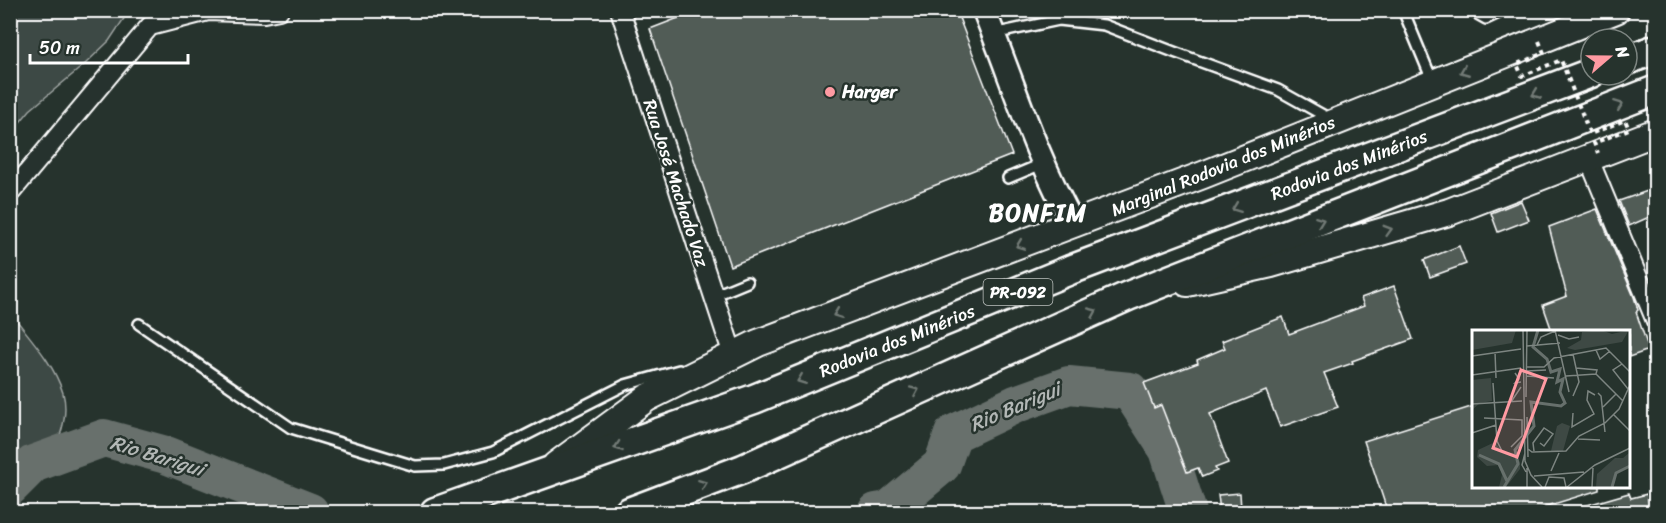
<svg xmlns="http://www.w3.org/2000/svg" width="1666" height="523" font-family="Sriracha,sans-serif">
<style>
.green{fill:#3e4944;stroke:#9ea4a2;stroke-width:1.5}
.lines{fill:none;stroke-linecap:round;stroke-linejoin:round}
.river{stroke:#67706c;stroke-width:38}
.building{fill:#515c57;stroke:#fff;stroke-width:1.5}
.service-casing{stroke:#fff;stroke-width:14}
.minor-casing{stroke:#fff;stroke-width:22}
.tertiary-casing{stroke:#fff;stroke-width:27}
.secondary-casing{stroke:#fff;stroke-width:30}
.primary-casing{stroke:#fff;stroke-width:33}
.service{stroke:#26332d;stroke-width:9}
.minor{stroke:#26332d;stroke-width:18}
.tertiary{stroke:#26332d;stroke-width:22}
.secondary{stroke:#26332d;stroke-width:26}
.primary{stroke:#26332d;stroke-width:28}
.path-bridge{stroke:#fff;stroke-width:4;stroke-dasharray:4.5 4.5;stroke-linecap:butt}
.oneway{stroke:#727a76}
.poi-dot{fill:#ff9aa2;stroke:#26332d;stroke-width:2}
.labels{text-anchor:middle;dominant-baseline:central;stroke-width:5;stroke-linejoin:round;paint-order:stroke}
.shield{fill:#26332d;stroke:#bec2c0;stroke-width:1.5}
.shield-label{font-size:16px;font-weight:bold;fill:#fff}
.poi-label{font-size:18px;font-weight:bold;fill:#fff;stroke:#26332d;text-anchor:start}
.street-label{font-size:18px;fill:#fff;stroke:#26332d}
.water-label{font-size:20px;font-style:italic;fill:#b3b8b6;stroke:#26332d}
.district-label{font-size:24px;font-weight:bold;letter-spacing:1.5px;fill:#fff;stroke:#26332d}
.inset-river{fill:none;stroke:#67706c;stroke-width:3}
.inset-road{fill:none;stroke:#7d8581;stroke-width:1.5}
.view{fill:#ff9aa2;fill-opacity:0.15;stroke:#ff9aa2;stroke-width:3}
.inset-edge{fill:none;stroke:#fff;stroke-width:3}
</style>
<rect width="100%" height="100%" fill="#26332d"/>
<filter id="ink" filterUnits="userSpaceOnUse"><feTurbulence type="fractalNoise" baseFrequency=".0167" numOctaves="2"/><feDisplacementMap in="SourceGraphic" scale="12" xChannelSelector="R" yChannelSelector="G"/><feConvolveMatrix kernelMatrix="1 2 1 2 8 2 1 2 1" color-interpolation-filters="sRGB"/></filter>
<g filter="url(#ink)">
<path class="green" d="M 11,10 L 129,11 L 109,41 L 84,65 L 30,110 L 11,133 Z
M 10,312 C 29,337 54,363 63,393 C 74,433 36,484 11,512 Z"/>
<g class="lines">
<path class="river" d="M 10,487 L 33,464 L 104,438 L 166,455 L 310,512
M 876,512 L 888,510 L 942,465 L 953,434 L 1016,404 L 1069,385 L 1130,391 L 1168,450 L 1188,512"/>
</g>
<path class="building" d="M 699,10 L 956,10 L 1012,155 L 730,266 L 650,29 Z
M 1656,188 L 1656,214 L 1629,226 L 1619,201 Z
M 1521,201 L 1529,220 L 1498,232 L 1491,213 Z
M 1597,209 L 1634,297 L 1638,310 L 1636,312 L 1649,350 L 1629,357 L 1629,331 L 1552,331 L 1543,305 L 1567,296 L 1549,227 Z
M 1459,246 L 1466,264 L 1430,277 L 1424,260 Z
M 1394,286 L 1413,339 L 1352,361 L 1353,363 L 1324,373 L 1338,407 L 1280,427 L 1266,391 L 1210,414 L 1228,463 L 1215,468 L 1217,471 L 1202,477 L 1198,468 L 1187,472 L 1161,405 L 1154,408 L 1144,383 L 1198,363 L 1197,360 L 1225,348 L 1222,341 L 1260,326 L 1283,317 L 1289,334 L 1364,306 L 1361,298 Z
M 1474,406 L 1474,486 L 1599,486 L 1599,490 L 1525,513 L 1388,513 L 1364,441 Z
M 1240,493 L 1241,509 L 1220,511 L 1218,495 Z
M 1629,493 L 1631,498 L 1647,494 L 1651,513 L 1578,513 L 1577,508 Z"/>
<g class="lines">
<g class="service-casing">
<path id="service" d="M 1403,10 L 1432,80
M 1470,10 L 1486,19 L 1505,10
M 993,34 L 1059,20 L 1104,25 L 1174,52 L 1278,90 L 1330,119
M 1008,178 L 1044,163
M 713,296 L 747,282
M 139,324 L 291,428 L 415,466 L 444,465 L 493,452 L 625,385 L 679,370"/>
</g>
<g class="minor-casing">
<path id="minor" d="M 620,10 L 733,355
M 1588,157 L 1656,321
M 12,191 L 150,26 L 208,11 L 264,13 L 279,10"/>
</g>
<g class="tertiary-casing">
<path id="tertiary" d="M 984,10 C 1013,82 1036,158 1074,225"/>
</g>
<g class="secondary-casing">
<path id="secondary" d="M 1187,283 L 1271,264 L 1449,212 L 1656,132
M 556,465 L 647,398 L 758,343 L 1203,175 L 1616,10"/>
</g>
<g class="primary-casing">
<path id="primary" d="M 1627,60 L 1656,49
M 435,512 L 754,399 L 1070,270 L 1591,73
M 629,512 L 743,469 L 1128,296 L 1656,90"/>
</g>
<use href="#service" class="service"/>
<use href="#minor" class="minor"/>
<use href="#tertiary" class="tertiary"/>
<use href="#secondary" class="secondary"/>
<use href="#primary" class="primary"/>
<path class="path-bridge" d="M 1539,41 L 1544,53 L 1517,64 L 1522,76 L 1561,60 L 1590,134 L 1625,120 L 1629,129 L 1594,143 L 1598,153"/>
</g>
<defs><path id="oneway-chevron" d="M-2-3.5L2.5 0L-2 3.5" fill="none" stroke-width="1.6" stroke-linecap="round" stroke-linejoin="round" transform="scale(1.5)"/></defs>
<g class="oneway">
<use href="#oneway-chevron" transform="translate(1464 71) rotate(158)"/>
<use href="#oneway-chevron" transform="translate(1536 94) rotate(159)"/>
<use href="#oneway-chevron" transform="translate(1619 105) rotate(-21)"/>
<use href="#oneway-chevron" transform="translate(1236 208) rotate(159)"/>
<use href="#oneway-chevron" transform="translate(1320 221) rotate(-21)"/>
<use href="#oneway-chevron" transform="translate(1388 230) rotate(-16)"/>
<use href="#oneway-chevron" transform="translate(1020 245) rotate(159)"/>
<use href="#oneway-chevron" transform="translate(1093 312) rotate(-24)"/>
<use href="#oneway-chevron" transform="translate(837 314) rotate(159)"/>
<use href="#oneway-chevron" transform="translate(801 380) rotate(158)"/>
<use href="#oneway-chevron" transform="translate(915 391) rotate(-24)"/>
<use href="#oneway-chevron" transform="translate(618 447) rotate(161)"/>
<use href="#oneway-chevron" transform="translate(703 484) rotate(-21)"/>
</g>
</g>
<circle class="poi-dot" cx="830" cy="92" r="6"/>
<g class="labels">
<rect class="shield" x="983.5" y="279" width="69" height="26" rx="4.5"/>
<g class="shield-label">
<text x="1018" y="292">PR-092</text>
</g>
<g class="poi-label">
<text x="842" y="92">Harger</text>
</g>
<g class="street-label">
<text transform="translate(1349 165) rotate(-21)">Rodovia dos Minérios</text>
<text transform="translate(1223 166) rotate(-22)">Marginal Rodovia dos Minérios</text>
<text transform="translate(676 183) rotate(72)">Rua José Machado Vaz</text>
<text transform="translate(897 341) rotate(-22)">Rodovia dos Minérios</text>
</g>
<g class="water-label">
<text transform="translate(1015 407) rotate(-23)">Rio Barigui</text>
<text transform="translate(157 456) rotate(17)">Rio Barigui</text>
</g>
<g class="district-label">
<text x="1038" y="213">BONFIM</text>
</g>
</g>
<g transform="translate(1472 330)">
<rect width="158" height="158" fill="#26332d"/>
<path d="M 0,0 L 44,0 L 40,13 L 0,20 ZM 129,0 L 140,4 L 157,0 L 150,12 L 103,20 L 95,18 L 109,10 L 110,2 ZM 19,48 L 20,71 L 8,73 L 0,80 L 0,50 ZM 90,93 L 98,96 L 91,121 L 79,121 L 85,96 ZM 23,112 L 30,122 L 43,123 L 48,132 L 48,139 L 34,157 L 27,157 L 30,145 L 27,135 L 15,136 L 5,127 L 6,120 ZM 157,123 L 157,136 L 143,143 L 140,157 L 124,157 L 125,144 L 143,128 L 151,128 Z" fill="#3e4944"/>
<path class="inset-river" d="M 7,125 L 27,134 L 35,151M 32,157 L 46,134 L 43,120 L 62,96 L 59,72 L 89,76 L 93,73 L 88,62 L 91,49 L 85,52 L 88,39 L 79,42 L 75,29 L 61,17 L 66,0M 140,157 L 144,143 L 158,136"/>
<path class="inset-road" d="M 51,0 L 53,131 L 59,145 L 70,157M 83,0 L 97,62M 86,5 L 97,9 L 107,7M 65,15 L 69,7 L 83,1M 55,16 L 88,13M 124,20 L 128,29 L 138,21M 23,22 L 24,48M 101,24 L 107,52 L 101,66M 0,26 L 49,19M 150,34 L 141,40 L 156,59M 55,37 L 72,37 L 82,28 L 134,18 L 158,42M 104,38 L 125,40 L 124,44M 55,41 L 74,40M 43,43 L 47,49 L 43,53 L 49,52M 0,45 L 49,38M 55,46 L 82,48M 94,46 L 124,44 L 151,71M 21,53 L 25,111 L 30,121M 126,63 L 129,66 L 133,102M 54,67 L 55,0M 39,72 L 49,57M 0,74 L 50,71M 131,77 L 144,64M 101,83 L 100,97 L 122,84 L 115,70 L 116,61 L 123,65M 142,85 L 158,101M 55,87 L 56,127M 12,88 L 50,90 L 50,106 L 39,117M 0,103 L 24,95M 106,109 L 128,110M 56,119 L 60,122 L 94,121 L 107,106 L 133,93 L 147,79 L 158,55M 62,121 L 61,113 L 72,98 L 81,104 L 72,116 L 68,113M 53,123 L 50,135 L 54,142M 79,141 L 87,123M 62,146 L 112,142M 55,157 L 55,138M 73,157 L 77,147 L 92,148 L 94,157M 95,157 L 123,135 L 158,118M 120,157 L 121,138"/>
<path class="view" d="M 49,40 L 74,49 L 45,127 L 21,118 Z"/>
<rect width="158" height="158" class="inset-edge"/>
</g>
<rect width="1666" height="523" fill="none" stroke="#26332d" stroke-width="36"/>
<rect x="18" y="18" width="1630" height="487" fill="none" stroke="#fff" stroke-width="2" filter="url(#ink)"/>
<g transform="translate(1609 57) rotate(70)"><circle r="28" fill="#26332d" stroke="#7d8581" stroke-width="1.5"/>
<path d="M0-4.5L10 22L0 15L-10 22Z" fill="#ff9aa2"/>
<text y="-9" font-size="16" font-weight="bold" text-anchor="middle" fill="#ffffff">N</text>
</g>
<path d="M30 54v9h158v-9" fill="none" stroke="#ffffff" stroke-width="3"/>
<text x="39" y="54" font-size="18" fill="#ffffff" stroke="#26332d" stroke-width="4.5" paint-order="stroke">50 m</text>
</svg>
